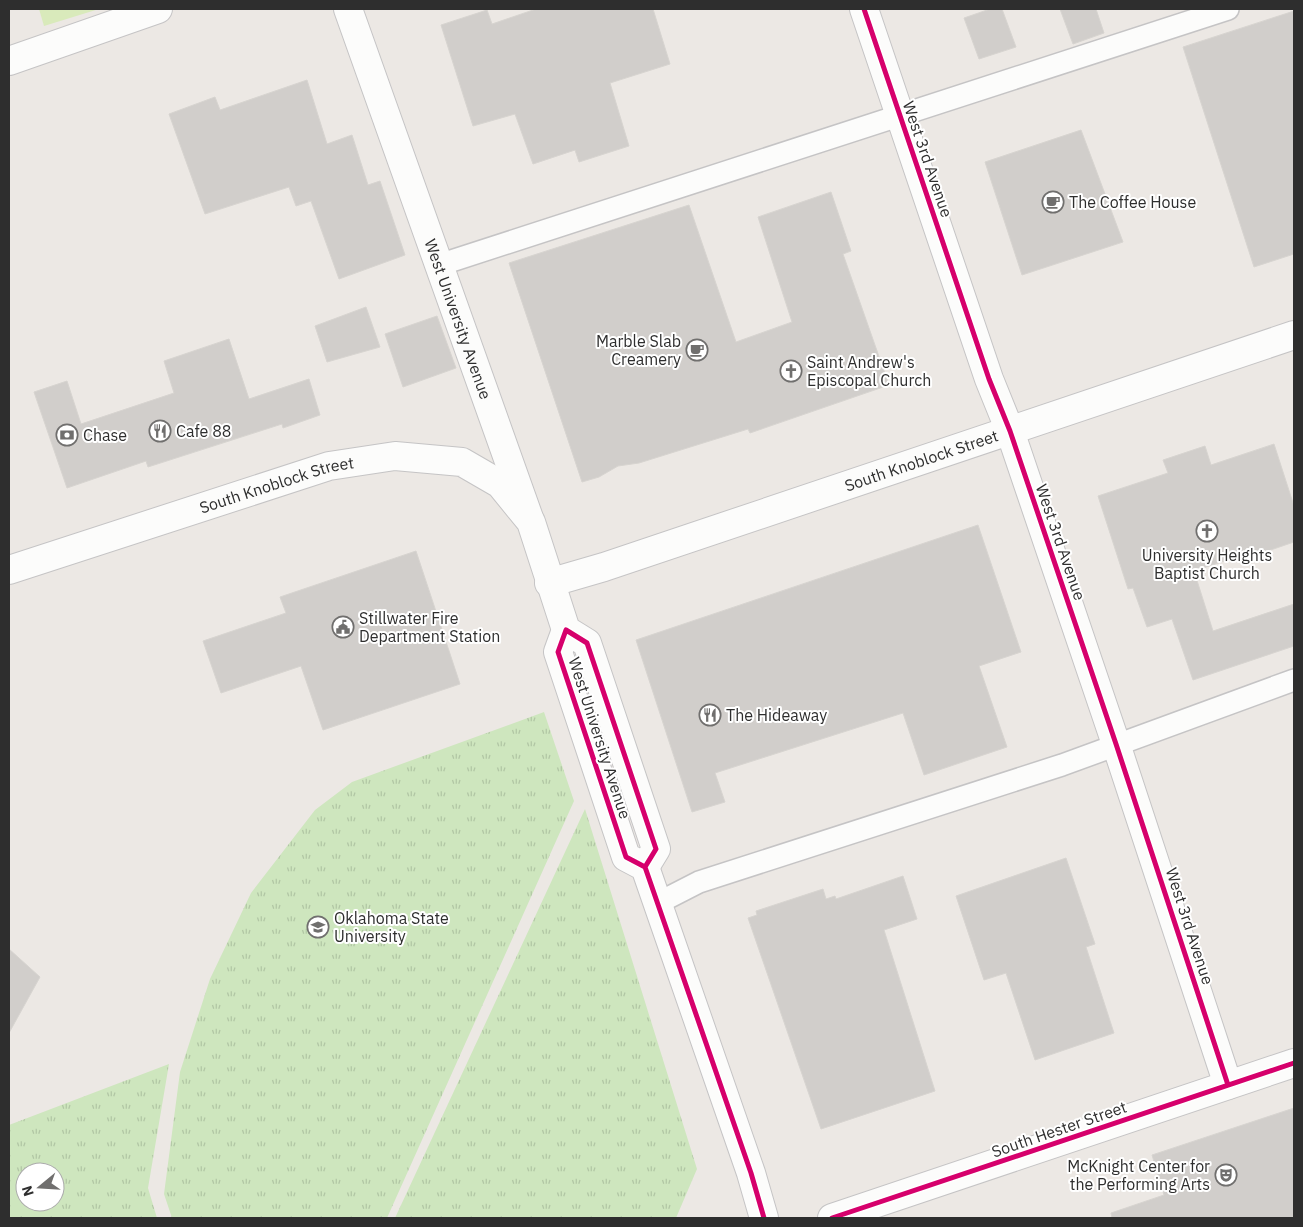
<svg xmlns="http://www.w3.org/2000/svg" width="1303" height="1227" font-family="'IBM Plex Sans',sans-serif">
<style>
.grass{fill:url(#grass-tufts);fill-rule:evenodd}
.pitch{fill:#d9eabb}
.building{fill:#d1cecb;stroke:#d7d4d0}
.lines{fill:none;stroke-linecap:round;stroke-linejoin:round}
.service-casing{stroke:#c5c4c5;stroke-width:24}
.minor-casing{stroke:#c5c4c5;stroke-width:30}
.tertiary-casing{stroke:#c5c4c5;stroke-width:30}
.service{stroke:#fcfcfb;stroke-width:21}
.minor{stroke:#fcfcfb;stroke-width:28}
.tertiary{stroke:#fcfcfb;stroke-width:28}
.cycleway-casing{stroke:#fff;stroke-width:8}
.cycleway{stroke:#d6006c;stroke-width:5}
.labels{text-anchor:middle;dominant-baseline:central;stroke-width:4;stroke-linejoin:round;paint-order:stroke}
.street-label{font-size:16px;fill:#2e2e2e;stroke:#fff}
.poi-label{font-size:16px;fill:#2e2e2e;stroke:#fff;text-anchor:start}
</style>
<defs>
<pattern id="grass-tufts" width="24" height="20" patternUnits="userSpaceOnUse" patternTransform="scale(1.25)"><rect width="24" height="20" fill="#cee6be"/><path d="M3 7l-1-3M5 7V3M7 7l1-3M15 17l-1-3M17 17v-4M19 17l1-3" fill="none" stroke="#b1c6a4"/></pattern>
</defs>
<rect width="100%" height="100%" fill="#ece8e4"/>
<path class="grass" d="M 544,712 L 574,801 L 387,1218 L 172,1218 L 164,1194 L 180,1072 L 210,979 L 251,893 L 315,810 L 352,782 Z
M 585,809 L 697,1169 L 676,1218 L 395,1218 Z
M 169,1064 L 148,1188 L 157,1218 L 9,1218 L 9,1125 ZM 25,1172 L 55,1172 L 55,1202 L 25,1202 Z"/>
<path class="pitch" d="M 39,9 L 99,9 L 44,26 Z"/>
<path class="building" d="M 536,9 L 653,9 L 670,64 L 610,83 L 629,146 L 579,162 L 575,150 L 533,164 L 515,114 L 473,126 L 441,25 L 487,10 L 492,24 Z
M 990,9 L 1002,9 L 1016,47 L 979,59 L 964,18 Z
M 1060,9 L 1096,9 L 1104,33 L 1073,44 Z
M 1294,11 L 1294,254 L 1254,267 L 1183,47 Z
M 307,80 L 327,144 L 352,135 L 368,185 L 380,181 L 405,255 L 339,279 L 311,201 L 296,206 L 289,187 L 205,214 L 169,114 L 215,97 L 220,110 Z
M 1081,130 L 1123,242 L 1022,275 L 985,162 Z
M 831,192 L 851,251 L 843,254 L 889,385 L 750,433 L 748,429 L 639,463 L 618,466 L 599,477 L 582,482 L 509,263 L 689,205 L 736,342 L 792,322 L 758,217 Z
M 366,307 L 380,347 L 327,362 L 315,326 Z
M 437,316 L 456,368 L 403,387 L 385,334 Z
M 229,339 L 249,399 L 309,379 L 320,415 L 283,428 L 282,424 L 148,467 L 146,461 L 67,488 L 34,392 L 67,381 L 81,424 L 174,393 L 164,361 Z
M 1274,444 L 1294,506 L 1294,542 L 1256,555 L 1255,551 L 1194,571 L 1213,631 L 1294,604 L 1294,646 L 1193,680 L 1172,619 L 1147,627 L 1133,588 L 1128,589 L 1098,496 L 1168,473 L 1163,460 L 1205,446 L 1211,465 Z
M 978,525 L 1021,652 L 979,666 L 1007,747 L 924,775 L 903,713 L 715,773 L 725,802 L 692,812 L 636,640 Z
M 416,551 L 460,684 L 323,730 L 301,666 L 221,693 L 203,641 L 286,613 L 280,597 Z
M 1066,858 L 1095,944 L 1086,947 L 1114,1033 L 1035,1060 L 1006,973 L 984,980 L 956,896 Z
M 903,876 L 917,919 L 884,930 L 935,1091 L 821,1129 L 748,918 L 757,915 L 756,911 L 823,889 L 826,899 L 835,896 L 836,899 Z
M 9,949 L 40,977 L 9,1033 Z
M 1294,1108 L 1294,1218 L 1112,1218 L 1111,1213 L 1164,1195 L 1152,1155 Z"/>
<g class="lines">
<g class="service-casing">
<path id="service" d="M 439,265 L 1228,9
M 658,903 L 699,882 L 1062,765 L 1294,680"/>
</g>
<g class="minor-casing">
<g id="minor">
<path id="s1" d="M 348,9 L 529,518"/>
<path d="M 864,9 L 989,379 L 1010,431 L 1116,744 L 1228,1085"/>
<path d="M 9,61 L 158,9"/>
<path id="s2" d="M 549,583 L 604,567 L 1294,335"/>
</g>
</g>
<g class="tertiary-casing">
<g id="tertiary">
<path id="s3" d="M 9,570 L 329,466 L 395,456 L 462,462 L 500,484 L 531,522 L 566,630 L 587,643 L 656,849 L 645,867"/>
<path d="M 566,630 L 558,652 L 626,857 L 645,867 L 751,1173 L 764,1218"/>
<path d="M 832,1218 L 1294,1063"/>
</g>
</g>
<use href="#service" class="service"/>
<use href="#minor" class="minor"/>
<use href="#tertiary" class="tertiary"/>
<g class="cycleway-casing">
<path id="cycleway" d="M 864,9 L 989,379 L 1010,431 L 1116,744 L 1228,1085
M 645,867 L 656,849 L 587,643 L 566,630 L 558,652 L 626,857 L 645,867 L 751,1173 L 764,1218
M 832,1218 L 1294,1063"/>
</g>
<use href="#cycleway" class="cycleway"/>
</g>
<defs>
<g id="cafe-ring" transform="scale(1.125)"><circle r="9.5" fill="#fff" stroke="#706f6e" stroke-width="1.5"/><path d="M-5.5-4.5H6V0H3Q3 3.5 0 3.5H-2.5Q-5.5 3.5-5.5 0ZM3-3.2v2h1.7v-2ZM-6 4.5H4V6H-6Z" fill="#706f6e"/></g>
<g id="church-ring" transform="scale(1.125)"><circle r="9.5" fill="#fff" stroke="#706f6e" stroke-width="1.5"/><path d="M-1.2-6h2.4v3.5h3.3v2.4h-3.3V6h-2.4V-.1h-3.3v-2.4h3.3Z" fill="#706f6e"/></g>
<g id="restaurant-ring" transform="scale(1.125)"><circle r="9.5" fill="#fff" stroke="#706f6e" stroke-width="1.5"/><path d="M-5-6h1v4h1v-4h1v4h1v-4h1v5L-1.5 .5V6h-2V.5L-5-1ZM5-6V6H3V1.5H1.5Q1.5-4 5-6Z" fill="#706f6e"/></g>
<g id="bank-ring" transform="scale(1.125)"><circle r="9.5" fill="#fff" stroke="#706f6e" stroke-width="1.5"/><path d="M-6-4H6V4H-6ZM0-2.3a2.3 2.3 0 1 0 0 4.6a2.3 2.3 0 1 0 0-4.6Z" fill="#706f6e"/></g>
<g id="civic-ring" transform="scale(1.125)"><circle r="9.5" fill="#fff" stroke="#706f6e" stroke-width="1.5"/><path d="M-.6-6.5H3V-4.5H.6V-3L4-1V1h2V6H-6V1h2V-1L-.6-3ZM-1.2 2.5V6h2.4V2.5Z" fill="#706f6e"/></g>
<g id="university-ring" transform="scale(1.125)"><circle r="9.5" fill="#fff" stroke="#706f6e" stroke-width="1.5"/><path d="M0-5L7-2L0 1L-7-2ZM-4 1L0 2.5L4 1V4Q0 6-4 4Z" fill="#706f6e"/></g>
<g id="theatre-ring" transform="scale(1.125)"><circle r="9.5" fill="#fff" stroke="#706f6e" stroke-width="1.5"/><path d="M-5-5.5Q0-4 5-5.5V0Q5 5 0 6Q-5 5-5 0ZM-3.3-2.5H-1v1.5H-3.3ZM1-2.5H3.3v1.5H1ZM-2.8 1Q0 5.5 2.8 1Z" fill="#706f6e"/></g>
</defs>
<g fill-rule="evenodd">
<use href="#cafe-ring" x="1053" y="202"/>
<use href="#cafe-ring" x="697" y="350"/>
<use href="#church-ring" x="791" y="371"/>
<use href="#restaurant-ring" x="160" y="431"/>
<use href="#bank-ring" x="67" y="435"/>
<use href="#church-ring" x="1207" y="531"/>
<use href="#civic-ring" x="343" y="627"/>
<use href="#restaurant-ring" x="710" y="715"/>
<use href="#university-ring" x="318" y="927"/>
<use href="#theatre-ring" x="1226" y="1175"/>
</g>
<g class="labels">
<g class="street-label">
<text transform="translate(928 159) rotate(71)">West 3rd Avenue</text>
<text stroke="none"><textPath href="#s1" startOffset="329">West University Avenue</textPath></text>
<text stroke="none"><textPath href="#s2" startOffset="392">South Knoblock Street</textPath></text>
<text stroke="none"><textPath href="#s3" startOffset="281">South Knoblock Street</textPath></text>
<text transform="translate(1061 542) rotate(71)">West 3rd Avenue</text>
<text transform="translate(600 738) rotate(72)">West University Avenue</text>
<text transform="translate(1190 926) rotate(72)">West 3rd Avenue</text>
<text transform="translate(1059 1129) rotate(-19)">South Hester Street</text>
</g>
<g class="poi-label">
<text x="1069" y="202">The Coffee House</text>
<text x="681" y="341" text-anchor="end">Marble Slab<tspan x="681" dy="18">Creamery</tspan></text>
<text x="807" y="362">Saint Andrew's<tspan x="807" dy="18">Episcopal Church</tspan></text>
<text x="176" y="431">Cafe 88</text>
<text x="83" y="435">Chase</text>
<text x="1207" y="555" text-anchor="middle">University Heights<tspan x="1207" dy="18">Baptist Church</tspan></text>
<text x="359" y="618">Stillwater Fire<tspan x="359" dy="18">Department Station</tspan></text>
<text x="726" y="715">The Hideaway</text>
<text x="334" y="918">Oklahoma State<tspan x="334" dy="18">University</tspan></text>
<text x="1210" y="1166" text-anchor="end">McKnight Center for<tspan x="1210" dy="18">the Performing Arts</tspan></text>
</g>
</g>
<rect width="1303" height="1227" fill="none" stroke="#2e2e2e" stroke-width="20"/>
<g transform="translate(40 1187) rotate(252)"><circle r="24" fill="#ffffff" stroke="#ababab"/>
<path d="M0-4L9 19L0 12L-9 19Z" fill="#706f6e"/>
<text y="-8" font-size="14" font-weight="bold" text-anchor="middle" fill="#2e2e2e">N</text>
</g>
</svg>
